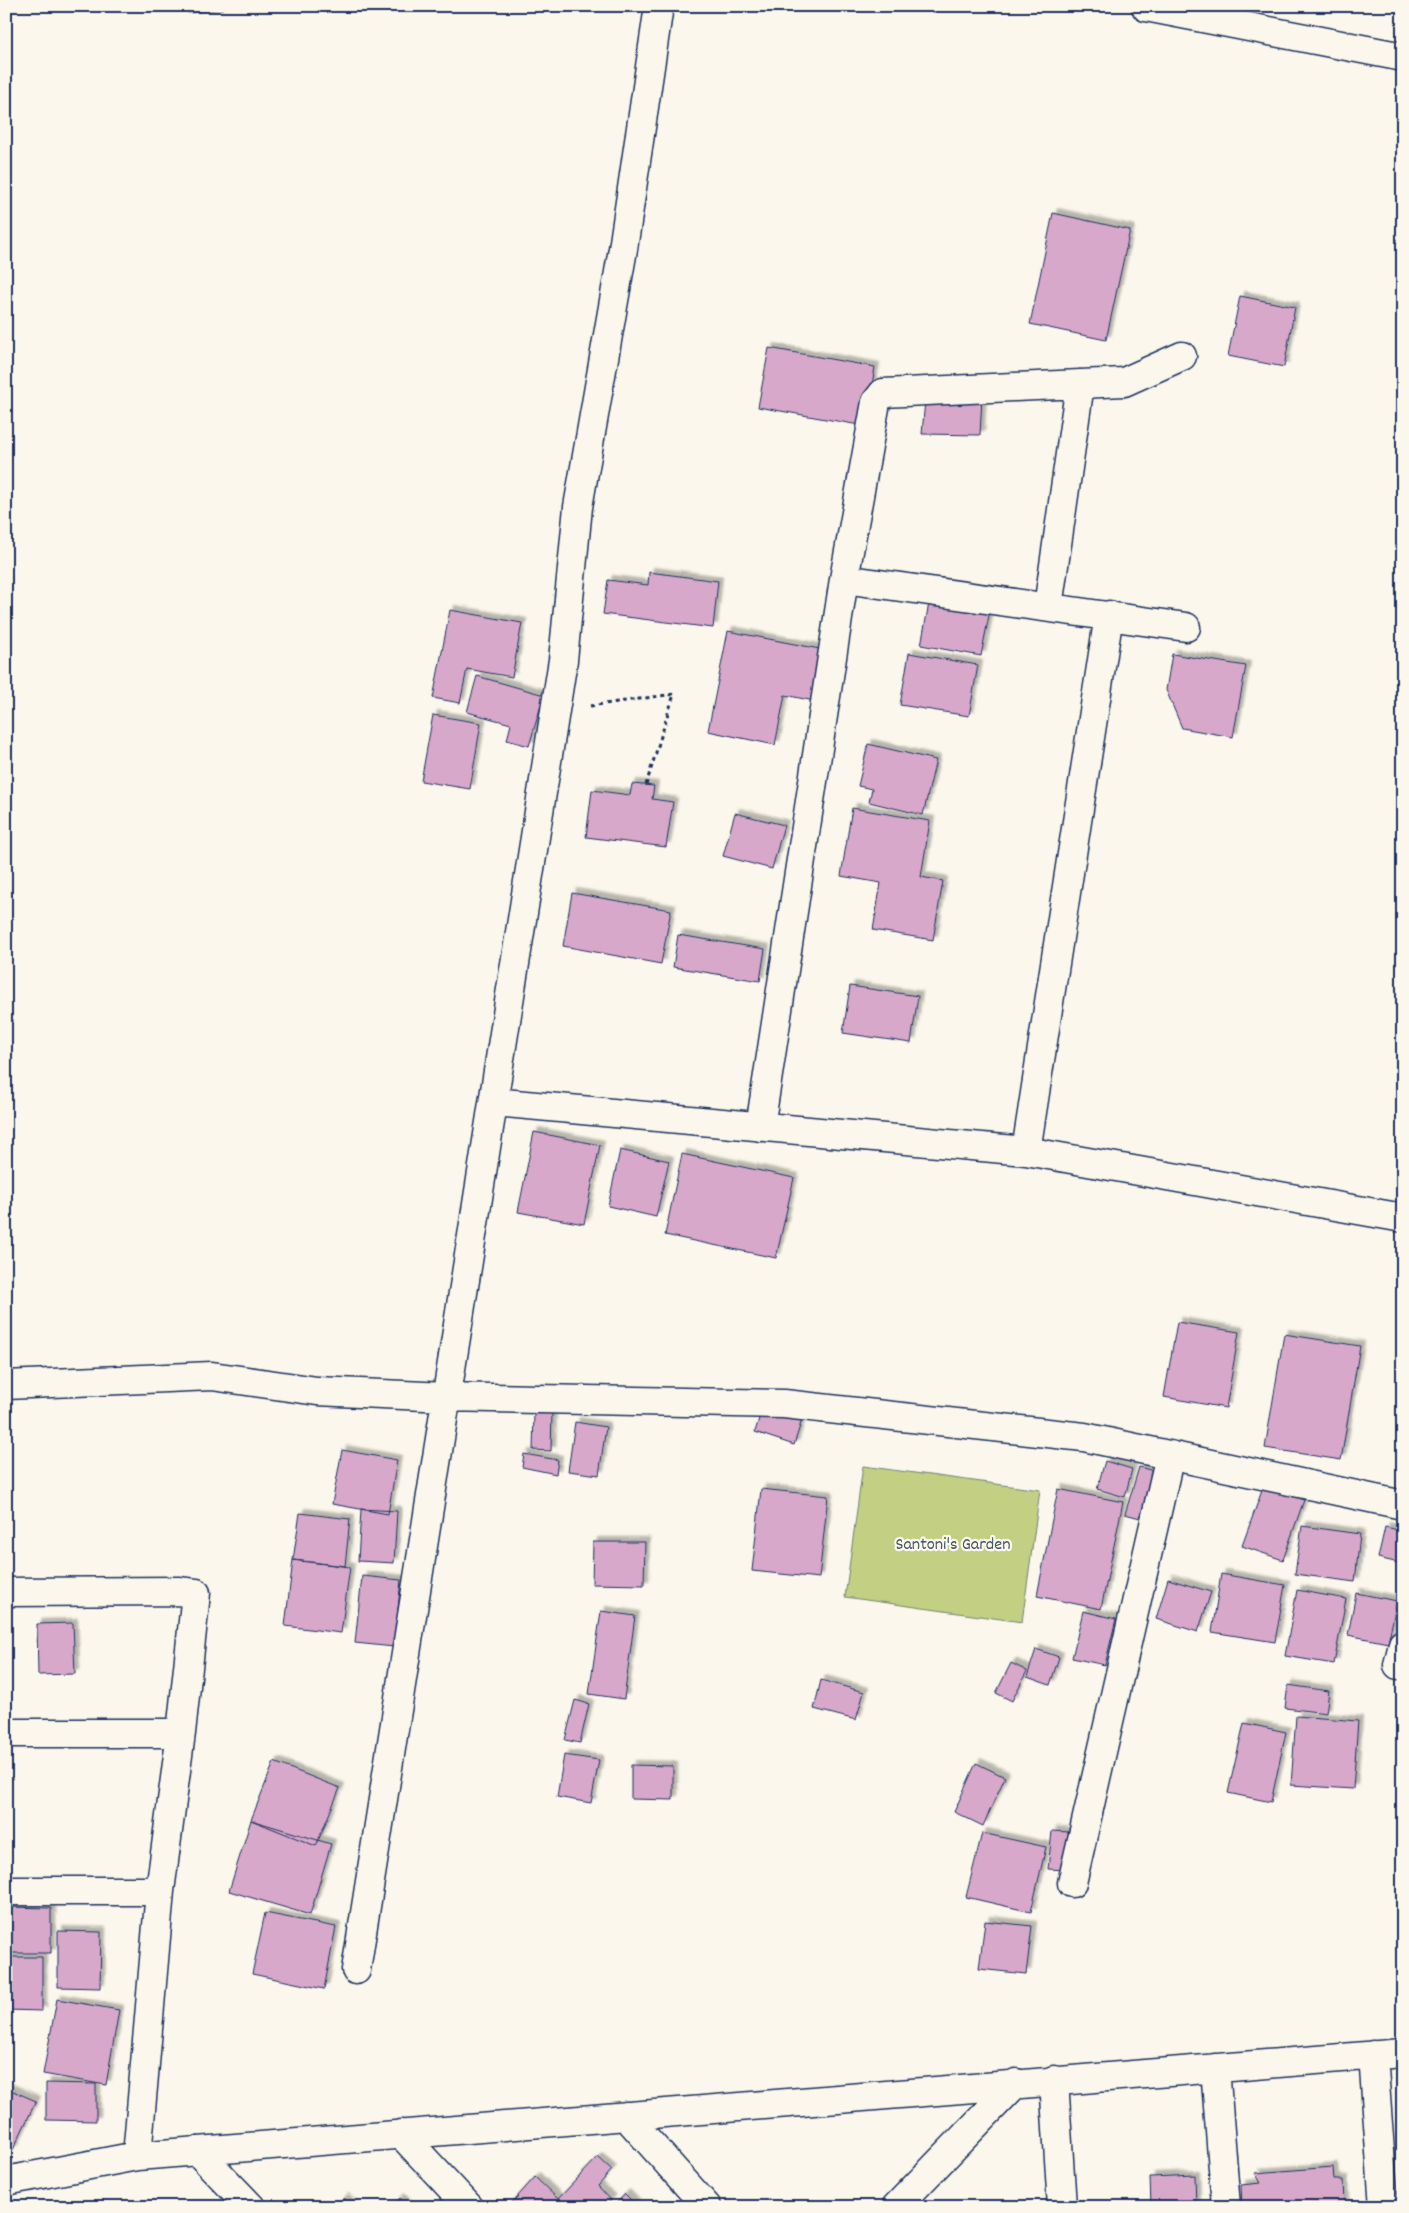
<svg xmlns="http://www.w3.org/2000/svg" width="1409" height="2213" font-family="Dekko,sans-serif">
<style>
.green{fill:#c3d084;stroke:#6f8071}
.building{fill:#d7a8c9;stroke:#1b2f5e;filter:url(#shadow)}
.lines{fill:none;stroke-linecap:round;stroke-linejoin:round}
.minor-casing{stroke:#1b2f5e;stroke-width:31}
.path{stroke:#1b2f5e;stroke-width:3;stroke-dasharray:4 4;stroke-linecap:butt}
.minor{stroke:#fbf7ec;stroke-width:28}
.labels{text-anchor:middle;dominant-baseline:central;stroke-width:4.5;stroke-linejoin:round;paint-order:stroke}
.park-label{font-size:18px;fill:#455768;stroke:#fbf7ec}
</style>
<defs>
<filter id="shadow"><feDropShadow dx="4.5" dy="-4.5" stdDeviation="1" flood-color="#0004"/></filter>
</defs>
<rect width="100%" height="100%" fill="#fbf7ec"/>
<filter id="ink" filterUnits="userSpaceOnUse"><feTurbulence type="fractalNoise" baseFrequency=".02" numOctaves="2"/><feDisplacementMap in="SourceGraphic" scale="10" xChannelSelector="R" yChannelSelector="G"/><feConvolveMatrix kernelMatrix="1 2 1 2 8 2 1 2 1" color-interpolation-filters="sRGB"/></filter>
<g filter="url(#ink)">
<path class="green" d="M 863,1466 L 1040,1490 L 1022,1622 L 845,1597 Z"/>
<path class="building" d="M 187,6 L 222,6 L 223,9 L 188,13 Z
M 1053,213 L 1130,230 L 1106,340 L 1030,324 Z
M 1240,296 L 1295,307 L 1284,367 L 1228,356 Z
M 769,348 L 875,367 L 865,426 L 758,407 Z
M 982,397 L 980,435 L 922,434 L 925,400 Z
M 649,572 L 718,581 L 713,628 L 603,614 L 608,580 L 648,585 Z
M 930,598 L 990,610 L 981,656 L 921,645 Z
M 450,610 L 522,623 L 512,677 L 467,669 L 460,703 L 433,698 Z
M 728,631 L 830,651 L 819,702 L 785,695 L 775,745 L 708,731 Z
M 909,653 L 978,665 L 969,716 L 900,705 Z
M 1172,654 L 1246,666 L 1233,737 L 1182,728 L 1166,690 Z
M 477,676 L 544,695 L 529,746 L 507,740 L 511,724 L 467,712 Z
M 433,715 L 481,723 L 470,789 L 421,781 Z
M 868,744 L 936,760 L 923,815 L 869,802 L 872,789 L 858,786 Z
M 632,784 L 654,786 L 652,799 L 673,802 L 666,847 L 586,837 L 592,790 L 630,795 Z
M 852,808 L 930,821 L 921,877 L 943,881 L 933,940 L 873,930 L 881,883 L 841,876 Z
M 735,813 L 784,825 L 772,869 L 723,856 Z
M 572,893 L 671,910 L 661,964 L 563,946 Z
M 678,935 L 765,949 L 760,981 L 673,967 Z
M 850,986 L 918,996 L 911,1043 L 843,1033 Z
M 534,1132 L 600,1145 L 584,1224 L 518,1212 Z
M 620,1150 L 669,1161 L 656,1217 L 608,1206 Z
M 682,1154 L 794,1178 L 776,1258 L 665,1235 Z
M 1177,1322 L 1239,1332 L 1226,1408 L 1164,1397 Z
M 1284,1334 L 1360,1346 L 1341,1460 L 1265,1448 Z
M 765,1398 L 805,1410 L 794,1445 L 755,1432 Z
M 534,1412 L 552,1413 L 551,1451 L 533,1450 Z
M 575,1422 L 606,1427 L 599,1475 L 568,1471 Z
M 342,1450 L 397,1460 L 388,1514 L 332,1504 Z
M 524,1454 L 558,1460 L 556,1474 L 522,1467 Z
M 1105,1461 L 1132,1469 L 1125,1497 L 1097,1489 Z
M 1139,1467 L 1154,1471 L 1140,1518 L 1125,1514 Z
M 1264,1485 L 1304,1500 L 1283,1560 L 1242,1546 Z
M 761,1489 L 828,1496 L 819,1578 L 752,1571 Z
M 1058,1489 L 1123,1502 L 1101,1609 L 1037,1596 Z
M 361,1509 L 397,1511 L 394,1563 L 358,1561 Z
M 300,1513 L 350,1519 L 345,1566 L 293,1560 Z
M 1302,1526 L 1360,1534 L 1355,1582 L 1295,1574 Z
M 1385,1527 L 1403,1531 L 1403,1564 L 1378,1558 Z
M 593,1542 L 645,1542 L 644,1585 L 592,1584 Z
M 293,1560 L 350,1567 L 341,1633 L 285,1626 Z
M 1221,1574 L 1285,1585 L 1275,1642 L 1212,1632 Z
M 362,1576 L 401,1580 L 394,1647 L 355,1643 Z
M 1168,1579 L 1211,1592 L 1198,1632 L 1156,1619 Z
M 1297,1590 L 1346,1599 L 1334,1664 L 1285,1656 Z
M 1356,1593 L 1397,1601 L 1388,1643 L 1348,1635 Z
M 601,1611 L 635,1616 L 624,1699 L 589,1694 Z
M 1083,1611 L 1116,1619 L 1105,1665 L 1072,1658 Z
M 73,1623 L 75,1674 L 38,1675 L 37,1624 Z
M 1036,1649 L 1059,1657 L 1050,1685 L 1027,1677 Z
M 1011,1663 L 1027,1671 L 1012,1701 L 996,1693 Z
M 821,1680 L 864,1692 L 856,1720 L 814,1709 Z
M 1288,1685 L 1329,1691 L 1326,1713 L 1285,1708 Z
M 575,1700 L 589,1704 L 580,1743 L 565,1740 Z
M 1296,1716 L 1358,1721 L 1353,1789 L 1291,1785 Z
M 1244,1723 L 1286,1732 L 1271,1802 L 1228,1793 Z
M 564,1755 L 599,1760 L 591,1803 L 557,1797 Z
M 274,1762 L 340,1788 L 316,1846 L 251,1820 Z
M 976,1763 L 1005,1777 L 983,1826 L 954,1812 Z
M 631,1765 L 673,1766 L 673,1800 L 631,1799 Z
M 251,1820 L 331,1844 L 310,1915 L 229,1891 Z
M 1052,1831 L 1069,1832 L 1065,1870 L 1048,1869 Z
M 982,1833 L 1046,1847 L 1031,1912 L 966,1897 Z
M 6,1907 L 51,1908 L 51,1953 L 6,1953 Z
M 265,1913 L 336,1927 L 324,1989 L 252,1974 Z
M 985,1921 L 1032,1926 L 1026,1974 L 979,1969 Z
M 58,1931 L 101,1932 L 100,1988 L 58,1987 Z
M 6,1957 L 42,1957 L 42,2011 L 6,2010 Z
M 57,1999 L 119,2010 L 106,2085 L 43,2074 Z
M 46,2083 L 96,2084 L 96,2121 L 46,2120 Z
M 6,2088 L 36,2101 L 13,2150 L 6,2147 Z
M 598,2157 L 612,2170 L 598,2186 L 611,2200 L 605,2207 L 508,2207 L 535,2177 L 558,2199 Z
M 1333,2167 L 1334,2180 L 1343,2180 L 1344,2205 L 1242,2207 L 1241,2185 L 1261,2183 L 1255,2173 Z
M 1195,2175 L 1196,2207 L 1151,2207 L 1150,2177 Z
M 625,2194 L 638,2207 L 613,2207 Z
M 344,2198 L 353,2207 L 335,2207 Z
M 400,2198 L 409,2207 L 392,2207 Z"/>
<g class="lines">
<g class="minor-casing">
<path id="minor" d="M 1146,7 L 1403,57
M 844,579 L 1186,627
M 1048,607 L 1080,384
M 494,1102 L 1026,1151 L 1109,615
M 760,1127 L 844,579 L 876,402 L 883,393 L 1124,382 L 1182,356
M 1026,1151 L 1403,1218
M 6,1385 L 212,1376 L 317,1391 L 446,1397 L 784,1404 L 1084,1437 L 1403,1505
M 6,1592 L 178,1591 L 196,1593 L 181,1733 L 160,1891 L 137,2156
M 1398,1665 L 1403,1644
M 6,1733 L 181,1733
M 1072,1883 L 1170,1455
M 6,1891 L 160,1891
M 356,1970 L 563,660 L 578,507 L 623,249 L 659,6
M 1373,2055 L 1384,2207
M 1215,2068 L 1226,2207
M 1054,2080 L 1062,2207
M 626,2116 L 707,2207
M 401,2134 L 469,2207
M 197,2151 L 251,2207
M 6,2181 L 137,2156 L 1403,2053
M 896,2207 L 1016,2083"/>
</g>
<path class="path" d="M 590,706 L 674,694 L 646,785"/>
<use href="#minor" class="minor"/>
</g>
</g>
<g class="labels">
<g class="park-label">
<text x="953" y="1545">Santoni's Garden</text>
</g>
</g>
<rect width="1409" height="2213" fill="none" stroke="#fbf7ec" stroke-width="25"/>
<rect x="12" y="12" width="1384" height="2188" fill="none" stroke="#1b2f5e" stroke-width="2" filter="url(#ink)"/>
</svg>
